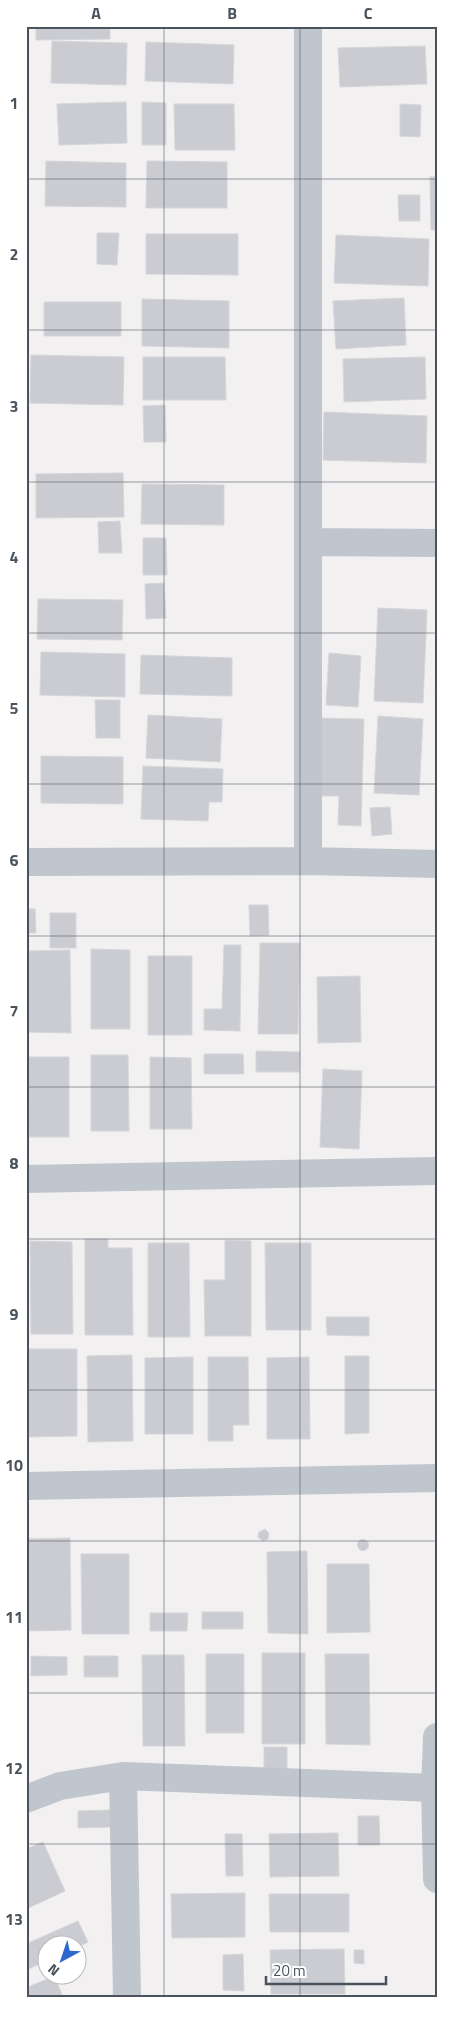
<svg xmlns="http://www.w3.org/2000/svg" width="463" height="2023" font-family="'Titillium Web',sans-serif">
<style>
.building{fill:#cbccd2;stroke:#d5d6da}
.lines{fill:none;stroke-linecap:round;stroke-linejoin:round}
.minor{stroke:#c0c6cd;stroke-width:28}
.grid{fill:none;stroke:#4a525b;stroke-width:1;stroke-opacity:0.55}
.neatline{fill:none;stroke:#4a525b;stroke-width:2}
.grid-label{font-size:16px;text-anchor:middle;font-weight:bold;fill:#4a525b}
</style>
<rect width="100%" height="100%" fill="#f2f0f0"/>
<path class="building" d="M 36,26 L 110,26 L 110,39 L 36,40 Z
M 145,26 L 233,26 L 233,27 L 145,28 Z
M 52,41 L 127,43 L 126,85 L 51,83 Z
M 146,42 L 234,45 L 233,84 L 145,81 Z
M 425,46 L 427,84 L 340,87 L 338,48 Z
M 126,102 L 127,143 L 59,145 L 57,104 Z
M 142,102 L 166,103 L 166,145 L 142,145 Z
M 174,104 L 234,104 L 235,150 L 175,150 Z
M 400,104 L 421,105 L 420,137 L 400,136 Z
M 46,161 L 126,163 L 126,207 L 45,206 Z
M 147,161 L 227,162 L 227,208 L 146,208 Z
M 430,177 L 437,177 L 437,230 L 431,230 Z
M 398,195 L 420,195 L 420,221 L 399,221 Z
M 97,233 L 119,233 L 117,265 L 97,264 Z
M 146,234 L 238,234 L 238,275 L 146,274 Z
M 336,235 L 429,239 L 428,286 L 334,283 Z
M 404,298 L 406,345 L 336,349 L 333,301 Z
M 142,299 L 229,301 L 229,348 L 142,346 Z
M 44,302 L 121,302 L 121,336 L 44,336 Z
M 31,355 L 124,357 L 123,405 L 30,403 Z
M 143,357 L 225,357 L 226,400 L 143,400 Z
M 425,357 L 426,399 L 344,402 L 343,359 Z
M 165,405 L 166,442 L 144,442 L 143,406 Z
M 324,412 L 427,416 L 426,463 L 323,460 Z
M 123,473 L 124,517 L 36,518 L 36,474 Z
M 142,484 L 224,485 L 224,525 L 141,524 Z
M 120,521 L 122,553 L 99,553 L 98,522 Z
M 143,538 L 166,538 L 167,575 L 143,575 Z
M 164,583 L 166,618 L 146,619 L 145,584 Z
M 38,599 L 123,600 L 122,640 L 37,639 Z
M 378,608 L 427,610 L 423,703 L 374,701 Z
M 41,652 L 125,654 L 125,697 L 40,695 Z
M 329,653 L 361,656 L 358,707 L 326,705 Z
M 141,655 L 232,658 L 232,696 L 140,694 Z
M 437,669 L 437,697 L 435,697 Z
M 95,700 L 120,700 L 120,738 L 96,738 Z
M 148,715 L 222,719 L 220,762 L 146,758 Z
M 378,716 L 423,719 L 419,795 L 374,793 Z
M 315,718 L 364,719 L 361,826 L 338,825 L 339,796 L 313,796 Z
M 41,756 L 123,757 L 123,804 L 41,803 Z
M 143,766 L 223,769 L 222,802 L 209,802 L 208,821 L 141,819 Z
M 437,766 L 437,802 L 435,802 Z
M 390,807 L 392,834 L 372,836 L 370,808 Z
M 249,905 L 268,905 L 269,935 L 250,936 Z
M 26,909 L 35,909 L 36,933 L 26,933 Z
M 50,913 L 76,913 L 76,948 L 50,948 Z
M 260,943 L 300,943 L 298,1034 L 258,1034 Z
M 224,945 L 241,945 L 240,1031 L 204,1030 L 204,1009 L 222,1009 Z
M 91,949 L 130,950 L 130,1029 L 91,1029 Z
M 70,950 L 71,1033 L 28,1032 L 28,951 Z
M 148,956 L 192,956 L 192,1035 L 148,1035 Z
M 360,976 L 361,1042 L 318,1043 L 317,977 Z
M 256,1051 L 300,1052 L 299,1072 L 256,1072 Z
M 204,1054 L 243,1054 L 244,1074 L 204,1074 Z
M 91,1055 L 128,1055 L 129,1131 L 91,1131 Z
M 28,1057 L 69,1057 L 69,1137 L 29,1137 Z
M 150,1057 L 191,1058 L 192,1129 L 150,1129 Z
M 323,1069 L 362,1071 L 359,1149 L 320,1147 Z
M 85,1239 L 108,1239 L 108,1248 L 132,1248 L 133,1335 L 85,1335 Z
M 225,1240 L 251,1241 L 251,1336 L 205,1336 L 204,1280 L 225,1280 Z
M 30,1241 L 72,1242 L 73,1334 L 31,1334 Z
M 148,1243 L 189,1243 L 190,1337 L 148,1337 Z
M 265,1243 L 311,1243 L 311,1330 L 266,1330 Z
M 326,1317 L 369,1317 L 369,1336 L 327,1335 Z
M 27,1349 L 77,1349 L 77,1436 L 27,1437 Z
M 132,1355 L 133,1441 L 88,1442 L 87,1356 Z
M 345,1356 L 369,1356 L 369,1433 L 345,1434 Z
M 193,1357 L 193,1434 L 145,1434 L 145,1358 Z
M 208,1357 L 248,1357 L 249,1425 L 233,1425 L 233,1441 L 208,1441 Z
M 309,1357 L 310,1439 L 267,1439 L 267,1358 Z
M 265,1529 L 269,1533 L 268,1539 L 263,1541 L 258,1537 L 259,1532 Z
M 70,1538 L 71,1630 L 26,1631 L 26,1539 Z
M357.5 1545a5.5 5.5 0 1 1 11 0a5.5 5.5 0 1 1-11 0Z
M 307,1551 L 308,1634 L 268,1633 L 267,1552 Z
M 81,1554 L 129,1554 L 129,1634 L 82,1634 Z
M 327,1564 L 369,1564 L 370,1632 L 327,1633 Z
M 202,1612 L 243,1612 L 243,1629 L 202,1629 Z
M 150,1613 L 188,1613 L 187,1631 L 150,1631 Z
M 262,1653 L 305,1653 L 305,1744 L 262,1744 Z
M 206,1654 L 244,1654 L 244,1733 L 206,1733 Z
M 325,1654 L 369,1654 L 370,1745 L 326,1744 Z
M 142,1655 L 184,1655 L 185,1746 L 143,1746 Z
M 31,1656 L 67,1657 L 67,1675 L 31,1676 Z
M 84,1656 L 118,1656 L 118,1677 L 84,1677 Z
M 264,1747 L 287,1747 L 287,1770 L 264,1770 Z
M 111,1810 L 111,1827 L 78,1828 L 78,1811 Z
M 358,1816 L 379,1816 L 380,1845 L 358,1845 Z
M 338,1833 L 339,1876 L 270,1877 L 269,1834 Z
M 225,1834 L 242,1834 L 243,1876 L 226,1876 Z
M 43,1842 L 65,1891 L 26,1909 L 26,1849 Z
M 245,1893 L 245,1937 L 172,1938 L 171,1894 Z
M 269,1894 L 349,1894 L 349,1932 L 270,1932 Z
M 78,1921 L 88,1942 L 78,1947 L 48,1946 L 48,1960 L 26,1970 L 26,1944 Z
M 344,1949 L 345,1994 L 271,1994 L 270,1950 Z
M 354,1950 L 364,1950 L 364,1964 L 354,1963 Z
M 243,1954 L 244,1991 L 223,1990 L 223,1955 Z
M 54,1976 L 63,1997 L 26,1997 L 26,1988 Z"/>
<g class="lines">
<path class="minor" d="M 308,542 L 437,543
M 308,861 L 308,26
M 26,862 L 308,861 L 437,864
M 26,1179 L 437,1171
M 26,1486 L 437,1478
M 437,1737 L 435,1788 L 437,1879
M 123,1776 L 127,1997
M 26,1799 L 60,1786 L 123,1776 L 435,1788"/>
</g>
<path class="grid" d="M 164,26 L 164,1997M 300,26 L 300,1997M 26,179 L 437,179M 26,330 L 437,330M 26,482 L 437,482M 26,633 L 437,633M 26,784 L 437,784M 26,936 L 437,936M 26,1087 L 437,1087M 26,1239 L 437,1239M 26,1390 L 437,1390M 26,1541 L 437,1541M 26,1693 L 437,1693M 26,1844 L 437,1844"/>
<rect width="463" height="2023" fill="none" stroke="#ffffff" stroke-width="55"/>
<g transform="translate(62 1960) rotate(220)"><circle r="24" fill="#ffffff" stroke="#b7babd"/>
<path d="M0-4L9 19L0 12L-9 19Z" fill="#2f68cd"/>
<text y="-8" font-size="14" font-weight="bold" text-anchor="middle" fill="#4a525b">N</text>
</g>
<path d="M266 1976v8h120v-8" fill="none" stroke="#4a525b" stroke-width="2.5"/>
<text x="273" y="1976" font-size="15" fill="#4a525b" stroke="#ffffff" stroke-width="4" paint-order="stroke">20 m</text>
<rect x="28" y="28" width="408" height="1968" class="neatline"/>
<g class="grid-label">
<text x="96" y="19">A</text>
<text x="232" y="19">B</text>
<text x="368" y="19">C</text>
<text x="14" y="109">1</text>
<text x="14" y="260">2</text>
<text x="14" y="412">3</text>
<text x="14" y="563">4</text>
<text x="14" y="714">5</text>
<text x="14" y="866">6</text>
<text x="14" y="1017">7</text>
<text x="14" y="1169">8</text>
<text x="14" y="1320">9</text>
<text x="14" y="1471">10</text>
<text x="14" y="1623">11</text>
<text x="14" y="1774">12</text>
<text x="14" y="1925">13</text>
</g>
</svg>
